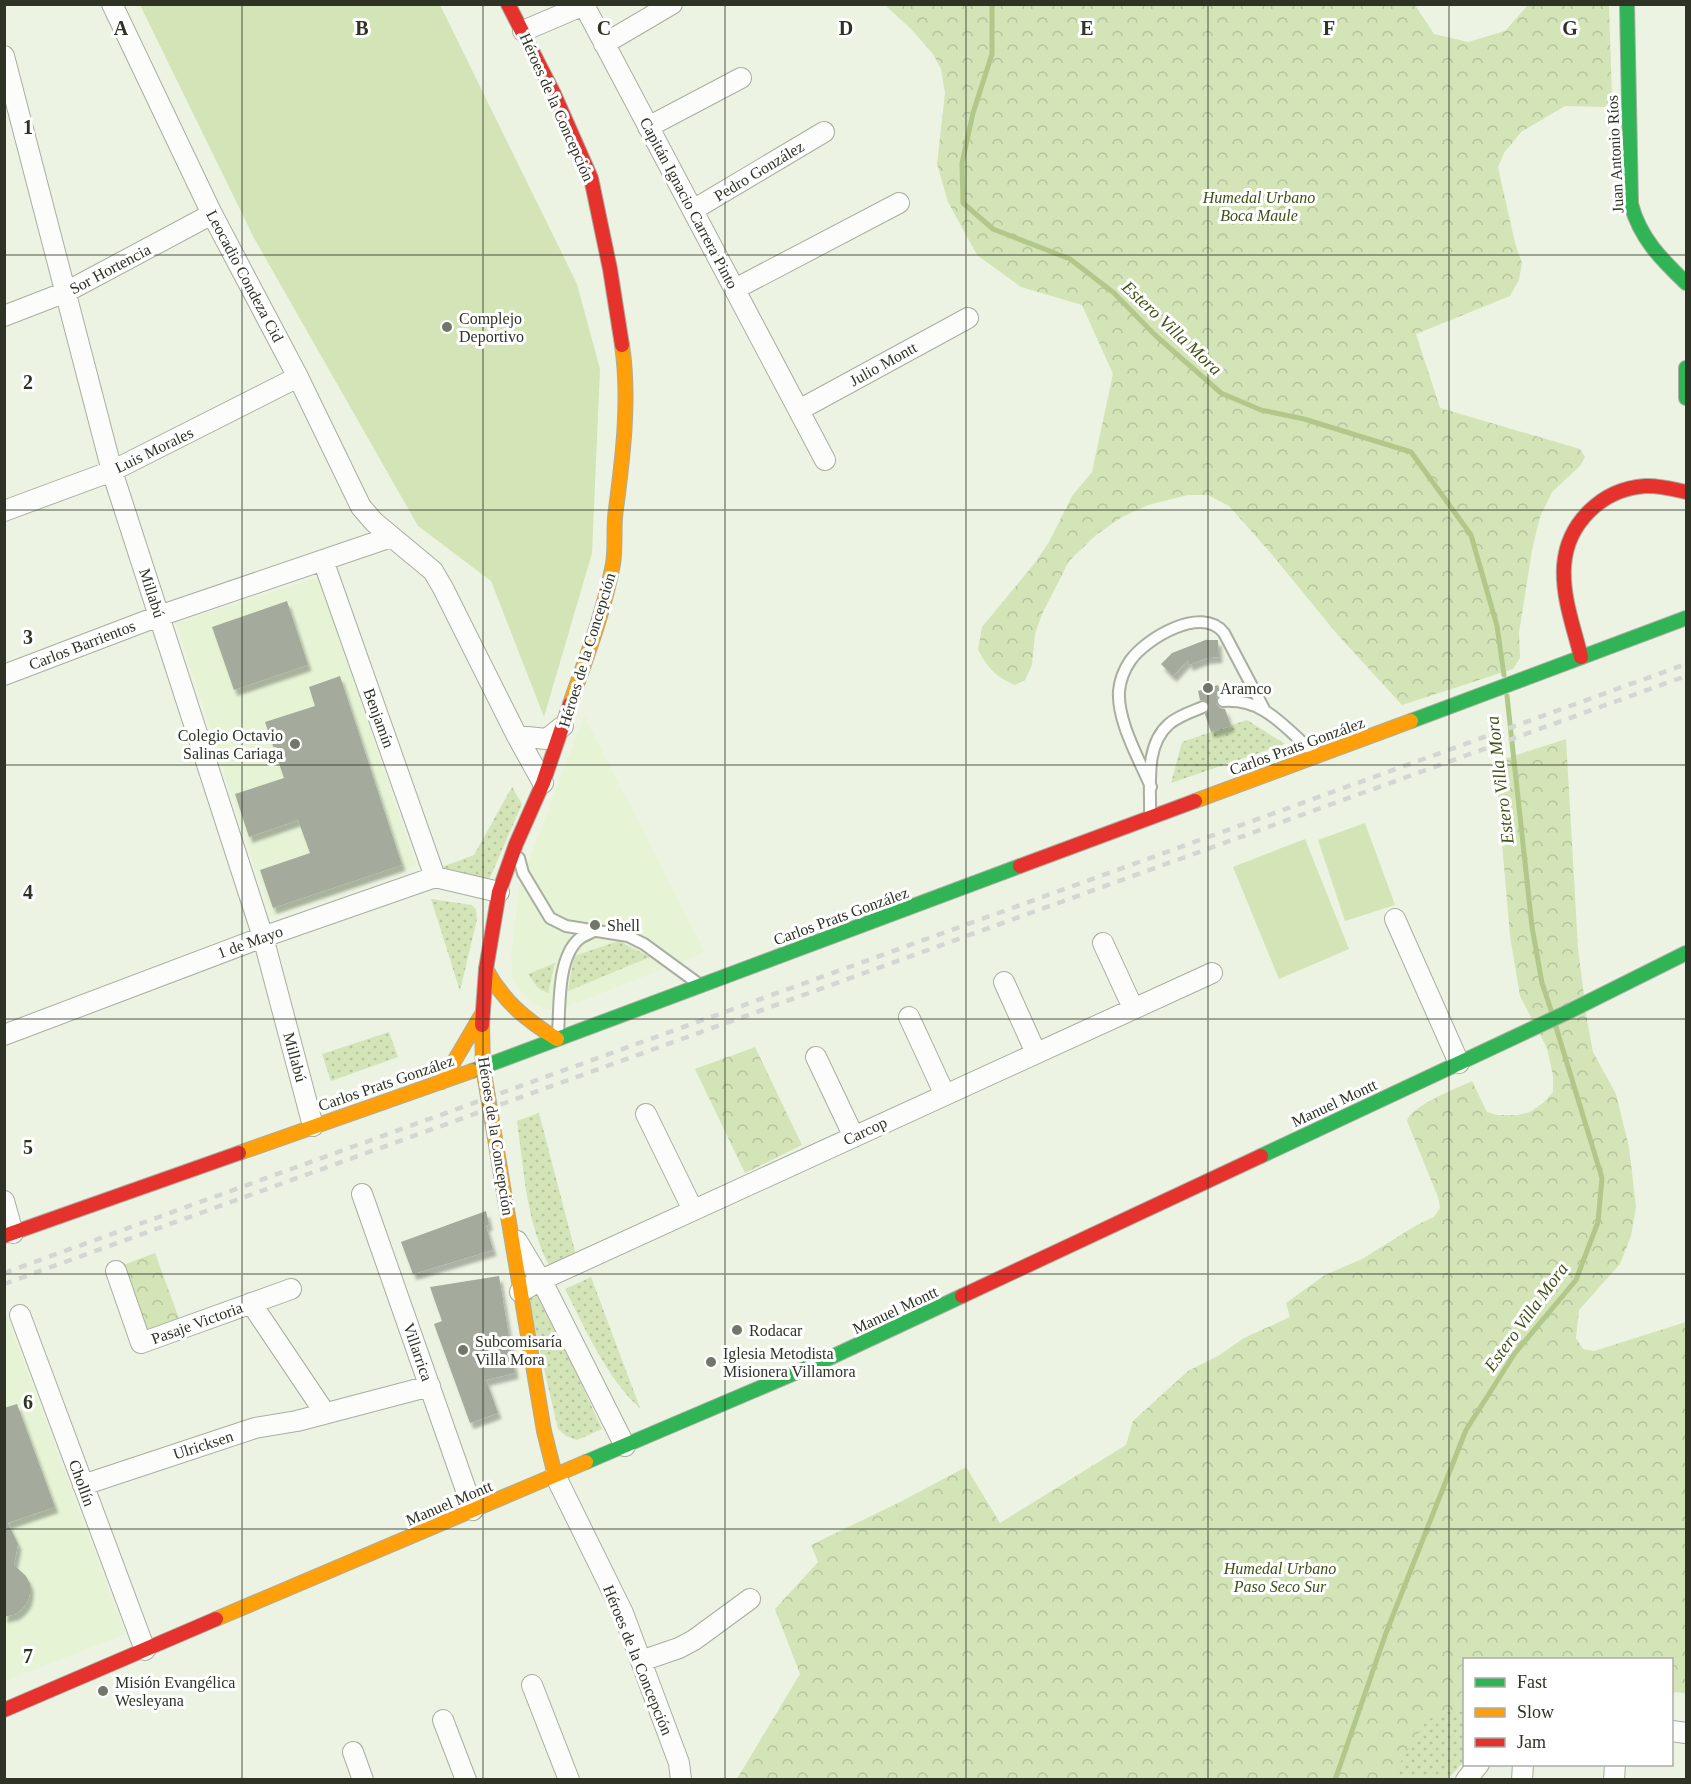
<svg xmlns="http://www.w3.org/2000/svg" width="1691" height="1784" font-family="Georgia,serif">
<style>
.built{fill:#e6f3d5}
.grass{fill:url(#grass-dots)}
.park{fill:url(#park-crowns)}
.pitch{fill:#d3e4b7}
.lines{fill:none;stroke-linecap:round;stroke-linejoin:round}
.stream{stroke:#b1c88a;stroke-width:5}
.building{fill:#a4aa9c;filter:url(#shadow)}
.lane-casing{stroke:#a8aea1;stroke-width:14}
.street-casing{stroke:#a8aea1;stroke-width:22}
.fast-casing{stroke:#a8aea1;stroke-width:16}
.slow-casing{stroke:#a8aea1;stroke-width:16}
.jam-casing{stroke:#a8aea1;stroke-width:16}
.lane{stroke:#fcfdfb;stroke-width:10}
.street{stroke:#fcfdfb;stroke-width:20}
.fast{stroke:#30b455;stroke-width:14}
.slow{stroke:#ff9f0a;stroke-width:14}
.jam{stroke:#e5322d;stroke-width:14}
.rail{stroke:#d4d6d1;stroke-width:4.5;stroke-dasharray:8 8;stroke-linecap:butt}
.grid{fill:none;stroke:#2e3326;stroke-width:1.5;stroke-opacity:0.55}
.poi-dot{fill:#707668;stroke:#fff;stroke-width:2}
.labels{text-anchor:middle;dominant-baseline:central;stroke-width:6;stroke-linejoin:round;paint-order:stroke}
.street-label{font-size:16px;fill:#2e3326;stroke:#fff}
.park-label{font-size:16px;font-style:italic;fill:#3c4f14;stroke:#fff}
.poi-label{font-size:16px;fill:#2e3326;stroke:#fff;text-anchor:start}
.water-label{font-size:18px;font-style:italic;fill:#3f5117;stroke:#fff}
.grid-label{font-size:20px;text-anchor:middle;font-weight:bold;fill:#2e3326;stroke:#fff;stroke-width:6;stroke-linejoin:round;paint-order:stroke}
</style>
<defs>
<pattern id="grass-dots" width="8" height="8" patternUnits="userSpaceOnUse" patternTransform="scale(1.5)"><rect width="8" height="8" fill="#d3e4b7"/><path d="M2 2h.1M6 6h.1" fill="none" stroke="#b5c49d" stroke-width="1.8" stroke-linecap="round"/></pattern>
<pattern id="park-crowns" width="20" height="18" patternUnits="userSpaceOnUse" patternTransform="scale(1.5)"><rect width="20" height="18" fill="#d3e4b7"/><path d="M2 6a3 3 0 1 1 6 0M12 15a3 3 0 1 1 6 0" fill="none" stroke="#b5c49d"/></pattern>
<filter id="shadow"><feDropShadow dx="3.5" dy="6" stdDeviation="1.5" flood-color="#0004"/></filter>
</defs>
<rect width="100%" height="100%" fill="#ecf3e2"/>
<path class="built" d="M 318,577 L 416,865 L 271,917 L 176,623 Z
M 584,716 L 705,952 L 566,1007 L 547,1009 L 534,1003 L 521,991 L 513,977 L 511,958 L 519,887 Z
M 4,1309 L 125,1634 L 5,1681 L 4,1681 Z"/>
<path class="grass" d="M 1247,720 L 1285,744 L 1171,783 L 1182,742 Z
M 512,787 L 522,804 L 489,880 L 484,882 L 442,873 L 442,867 L 474,855 Z
M 431,899 L 472,905 L 476,910 L 477,919 L 460,991 Z
M 619,941 L 650,957 L 568,991 L 574,956 Z
M 555,963 L 548,993 L 538,988 L 528,974 Z
M 389,1032 L 398,1057 L 331,1081 L 322,1054 Z
M 539,1113 L 576,1255 L 550,1267 C 526,1223 524,1170 517,1121 Z
M 591,1277 L 640,1408 C 607,1379 585,1328 565,1289 Z
M 538,1290 L 602,1429 L 577,1440 L 566,1436 L 558,1429 L 527,1295 Z
M 1448,1679 L 1464,1679 L 1464,1761 L 1448,1779 L 1382,1780 Z"/>
<path class="park" d="M 885,5 L 1415,5 L 1434,34 L 1468,42 L 1505,31 L 1528,5 L 1609,5 L 1612,99 L 1605,107 L 1565,106 L 1521,132 L 1504,153 L 1498,167 L 1515,243 L 1522,263 L 1519,280 L 1510,296 L 1416,334 L 1440,408 L 1580,449 L 1585,457 L 1580,466 L 1552,492 L 1540,517 L 1532,550 L 1519,633 L 1520,658 L 1513,669 L 1402,705 L 1337,634 L 1269,551 L 1229,506 L 1208,495 L 1188,495 L 1148,505 L 1122,517 L 1096,535 L 1069,561 L 1042,614 L 1035,634 L 1032,665 L 1025,680 L 1015,685 C 996,677 988,668 978,650 L 982,627 L 1034,564 L 1049,542 L 1072,496 L 1092,472 L 1113,374 L 1082,305 L 1021,287 L 977,255 L 948,202 L 937,164 L 945,93 L 941,69 L 933,54 L 911,29 Z
M 1566,739 L 1578,948 L 1587,1020 L 1593,1052 L 1616,1094 L 1629,1147 L 1636,1207 L 1631,1236 L 1620,1264 L 1579,1310 L 1576,1338 L 1583,1349 L 1594,1351 L 1686,1322 L 1686,1693 L 1672,1692 L 1672,1660 L 1464,1660 L 1464,1705 L 1427,1720 L 1390,1779 L 737,1779 L 800,1674 L 775,1609 L 818,1562 L 811,1545 L 902,1501 L 966,1467 L 1000,1523 L 1126,1445 L 1133,1421 L 1188,1371 L 1218,1356 L 1244,1338 L 1290,1317 L 1286,1303 L 1325,1275 L 1362,1259 L 1417,1225 L 1434,1217 L 1440,1208 L 1438,1197 L 1407,1121 C 1410,1106 1458,1088 1472,1081 L 1487,1112 L 1497,1115 L 1517,1115 L 1530,1112 L 1544,1102 L 1553,1092 L 1553,1076 L 1547,1048 L 1520,996 L 1510,936 L 1495,762 Z
M 755,1047 L 802,1145 L 745,1173 L 695,1069 Z
M 155,1253 L 181,1324 L 144,1337 L 118,1267 Z"/>
<path class="pitch" d="M 140,5 L 440,5 L 577,284 L 600,369 L 592,553 L 544,717 L 491,581 L 418,526 L 254,238 Z
M 1365,823 L 1395,905 L 1345,921 L 1318,840 Z
M 1305,839 L 1349,949 L 1279,979 L 1233,867 Z"/>
<g class="lines">
<path class="stream" d="M 992,4 L 992,54 L 973,113 L 962,163 L 963,203 L 993,229 L 1070,259 L 1114,293 L 1155,335 L 1221,393 L 1261,410 L 1304,419 L 1411,452 L 1471,535 L 1497,626 L 1504,675
M 1507,696 L 1532,927 L 1542,983 L 1551,1010
M 1335,1780 L 1386,1633 L 1466,1430 L 1515,1353 L 1576,1280 L 1598,1222 L 1602,1178 L 1556,1027"/>
</g>
<path class="building" d="M 287,601 L 308,665 L 234,690 L 212,627 Z
M 1208,639 L 1206,640 L 1218,640 L 1219,657 L 1207,658 L 1189,665 L 1188,660 L 1173,676 L 1161,664 L 1172,653 Z
M 340,676 L 402,865 L 273,908 L 260,870 L 310,853 L 298,820 L 249,837 L 235,794 L 284,778 L 265,722 L 315,706 L 309,687 Z
M 1218,685 L 1221,694 L 1216,698 L 1216,704 L 1220,708 L 1225,709 L 1231,726 L 1211,732 L 1205,714 L 1209,711 L 1210,705 L 1207,701 L 1200,700 L 1198,691 Z
M 486,1211 L 489,1224 L 486,1226 L 493,1250 L 413,1274 L 401,1242 Z
M 499,1276 L 515,1373 L 486,1380 L 498,1413 L 470,1423 L 434,1324 L 442,1321 L 430,1287 Z
M 17,1404 L 55,1507 L 8,1523 L 18,1544 L 14,1565 L 26,1576 L 30,1584 L 30,1593 L 28,1601 L 23,1608 L 16,1614 L 4,1617 L 4,1408 Z"/>
<g class="lines">
<g class="lane-casing">
<path id="lane" d="M 1223,701 C 1264,698 1284,727 1313,752
M 1151,787 C 1139,759 1117,721 1119,691 C 1120,680 1124,670 1130,661 C 1146,638 1202,605 1224,633 L 1264,709
M 1150,816 C 1151,786 1144,746 1169,724 C 1178,716 1191,712 1203,707
M 519,858 L 523,873 L 550,918 L 566,926 L 628,936 L 644,944 L 696,982
M 558,1034 C 560,1006 557,958 579,939 C 584,935 591,933 596,930"/>
</g>
<g class="street-casing">
<path id="street" d="M 112,4 L 212,214 L 298,377 L 361,507 L 374,522 L 433,571 L 443,588 L 517,736 L 543,783
M 523,31 L 584,5 L 825,460
M 604,44 L 672,4
M 4,56 L 112,471 L 263,937 L 313,1126
M 648,127 L 741,78
M 693,210 L 824,132
M 735,289 L 899,203
M 4,316 L 66,292 L 212,214
M 799,410 L 968,318
M 4,511 L 112,471 L 298,377
M 323,560 L 435,877
M 4,675 L 159,616 L 391,537
M 517,736 L 547,739 L 563,726
M 1395,919 L 1459,1063
M 1103,943 L 1133,1008
M 1004,982 L 1036,1053
M 909,1017 L 945,1095
M 4,1035 L 263,937 L 435,877 L 499,892
M 816,1057 L 854,1137
M 646,1114 L 693,1210
M 362,1194 L 473,1510
M 4,1201 L 13,1233
M 517,1241 L 547,1291 L 625,1446
M 116,1271 L 141,1343 L 291,1289
M 520,1292 L 541,1280 L 1212,973
M 251,1303 L 325,1413
M 20,1315 L 145,1650
M 555,1475 L 623,1613 L 679,1763 L 681,1780
M 83,1485 L 255,1428 L 297,1421 L 430,1386
M 641,1661 L 679,1648 L 694,1640 L 750,1599
M 532,1685 L 569,1780
M 443,1720 L 466,1780
M 1672,1731 L 1686,1733
M 353,1752 L 363,1780
M 1466,1780 L 1479,1764
M 1522,1780 L 1523,1764
M 1614,1780 L 1615,1764"/>
</g>
<g class="fast-casing">
<path id="fast" d="M 1627,4 L 1631,204 C 1640,238 1661,259 1686,283
M 1686,368 L 1686,398
M 1411,721 L 1686,618
M 472,1071 L 1020,866
M 1261,1156 L 1570,1011 L 1686,953
M 586,1462 L 823,1361 L 962,1296"/>
</g>
<g class="slow-casing">
<path id="slow" d="M 570,704 C 586,658 604,612 613,564 C 616,546 613,527 616,509 C 623,456 630,398 622,345
M 1195,801 L 1411,721
M 486,969 C 503,1001 526,1020 557,1039
M 482,1025 L 483,1067 L 544,1431 L 555,1475
M 442,1082 L 482,1014
M 239,1153 L 472,1071
M 216,1619 L 586,1462"/>
</g>
<g class="jam-casing">
<path id="jam" d="M 508,4 L 554,94 L 591,178 L 610,269 L 622,345
M 1581,657 C 1574,628 1562,597 1564,566 C 1567,523 1602,489 1645,486 C 1659,485 1672,489 1686,492
M 1020,866 L 1195,801
M 482,1025 L 486,969 L 499,892 L 516,844 L 543,783 L 570,704
M 4,1236 L 239,1153
M 962,1296 L 1261,1156
M 4,1710 L 216,1619"/>
</g>
<use href="#lane" class="lane"/>
<use href="#street" class="street"/>
<use href="#fast" class="fast"/>
<use href="#slow" class="slow"/>
<use href="#jam" class="jam"/>
<path class="rail" d="M 4,1273 L 1686,664
M 4,1284 L 1686,676"/>
</g>
<path class="grid" d="M 242,4 L 242,1780M 483,4 L 483,1780M 725,4 L 725,1780M 966,4 L 966,1780M 1208,4 L 1208,1780M 1449,4 L 1449,1780M 4,255 L 1686,255M 4,510 L 1686,510M 4,765 L 1686,765M 4,1019 L 1686,1019M 4,1274 L 1686,1274M 4,1529 L 1686,1529"/>
<g class="poi-dot">
<circle cx="447" cy="327" r="6"/>
<circle cx="1208" cy="688" r="6"/>
<circle cx="295" cy="744" r="6"/>
<circle cx="595" cy="925" r="6"/>
<circle cx="737" cy="1330" r="6"/>
<circle cx="463" cy="1350" r="6"/>
<circle cx="711" cy="1362" r="6"/>
<circle cx="103" cy="1691" r="6"/>
</g>
<g class="labels">
<g class="street-label">
<text transform="translate(557 107) rotate(66)">Héroes de la Concepción</text>
<text transform="translate(1615 154) rotate(-93)">Juan Antonio Ríos</text>
<text transform="translate(759 171) rotate(-31)">Pedro González</text>
<text transform="translate(689 203) rotate(62)">Capitán Ignacio Carrera Pinto</text>
<text transform="translate(110 269) rotate(-28)">Sor Hortencia</text>
<text transform="translate(245 276) rotate(62)">Leocadio Condeza Cid</text>
<text transform="translate(883 364) rotate(-29)">Julio Montt</text>
<text transform="translate(154 450) rotate(-26)">Luis Morales</text>
<text transform="translate(152 593) rotate(72)">Millabú</text>
<text transform="translate(82 645) rotate(-21)">Carlos Barrientos</text>
<text transform="translate(587 650) rotate(-73)">Héroes de la Concepción</text>
<text transform="translate(379 718) rotate(70)">Benjamín</text>
<text transform="translate(1297 746) rotate(-20)">Carlos Prats González</text>
<text transform="translate(841 916) rotate(-20)">Carlos Prats González</text>
<text transform="translate(250 942) rotate(-20)">1 de Mayo</text>
<text transform="translate(295 1057) rotate(75)">Millabú</text>
<text transform="translate(386 1083) rotate(-19)">Carlos Prats González</text>
<text transform="translate(1334 1103) rotate(-25)">Manuel Montt</text>
<text transform="translate(865 1131) rotate(-25)">Carcop</text>
<text transform="translate(496 1136) rotate(81)">Héroes de la Concepción</text>
<text transform="translate(895 1310) rotate(-25)">Manuel Montt</text>
<text transform="translate(197 1323) rotate(-20)">Pasaje Victoria</text>
<text transform="translate(418 1352) rotate(71)">Villarrica</text>
<text transform="translate(203 1445) rotate(-18)">Ulricksen</text>
<text transform="translate(82 1483) rotate(70)">Chollín</text>
<text transform="translate(449 1503) rotate(-23)">Manuel Montt</text>
<text transform="translate(638 1660) rotate(68)">Héroes de la Concepción</text>
</g>
<g class="park-label">
<text x="1259" y="197">Humedal Urbano<tspan x="1259" dy="18">Boca Maule</tspan></text>
<text x="1280" y="1568">Humedal Urbano<tspan x="1280" dy="18">Paso Seco Sur</tspan></text>
</g>
<g class="poi-label">
<text x="459" y="318">Complejo<tspan x="459" dy="18">Deportivo</tspan></text>
<text x="1220" y="688">Aramco</text>
<text x="283" y="735" text-anchor="end">Colegio Octavio<tspan x="283" dy="18">Salinas Cariaga</tspan></text>
<text x="607" y="925">Shell</text>
<text x="749" y="1330">Rodacar</text>
<text x="475" y="1341">Subcomisaría<tspan x="475" dy="18">Villa Mora</tspan></text>
<text x="723" y="1353">Iglesia Metodista<tspan x="723" dy="18">Misionera Villamora</tspan></text>
<text x="115" y="1682">Misión Evangélica<tspan x="115" dy="18">Wesleyana</tspan></text>
</g>
<g class="water-label">
<text transform="translate(1172 328) rotate(43)">Estero Villa Mora</text>
<text transform="translate(1500 780) rotate(-97)">Estero Villa Mora</text>
<text transform="translate(1526 1317) rotate(-54)">Estero Villa Mora</text>
</g>
</g>
<g class="grid-label">
<text x="121" y="35">A</text>
<text x="362" y="35">B</text>
<text x="604" y="35">C</text>
<text x="846" y="35">D</text>
<text x="1087" y="35">E</text>
<text x="1329" y="35">F</text>
<text x="1570" y="35">G</text>
<text x="28" y="134">1</text>
<text x="28" y="389">2</text>
<text x="28" y="644">3</text>
<text x="28" y="899">4</text>
<text x="28" y="1154">5</text>
<text x="28" y="1409">6</text>
<text x="28" y="1663">7</text>
</g>
<rect width="1691" height="1784" fill="none" stroke="#2e3326" stroke-width="12"/>
<rect x="1463" y="1658" width="210" height="108" fill="#ffffff" stroke="#abada8" stroke-width="1.5"/>
<rect x="1475" y="1678" width="30" height="9" fill="#30b455" stroke="#abada8" stroke-width="1.5"/>
<text x="1517" y="1688" font-size="18" fill="#2e3326">Fast</text>
<rect x="1475" y="1708" width="30" height="9" fill="#ff9f0a" stroke="#abada8" stroke-width="1.5"/>
<text x="1517" y="1718" font-size="18" fill="#2e3326">Slow</text>
<rect x="1475" y="1738" width="30" height="9" fill="#e5322d" stroke="#abada8" stroke-width="1.5"/>
<text x="1517" y="1748" font-size="18" fill="#2e3326">Jam</text>
</svg>
